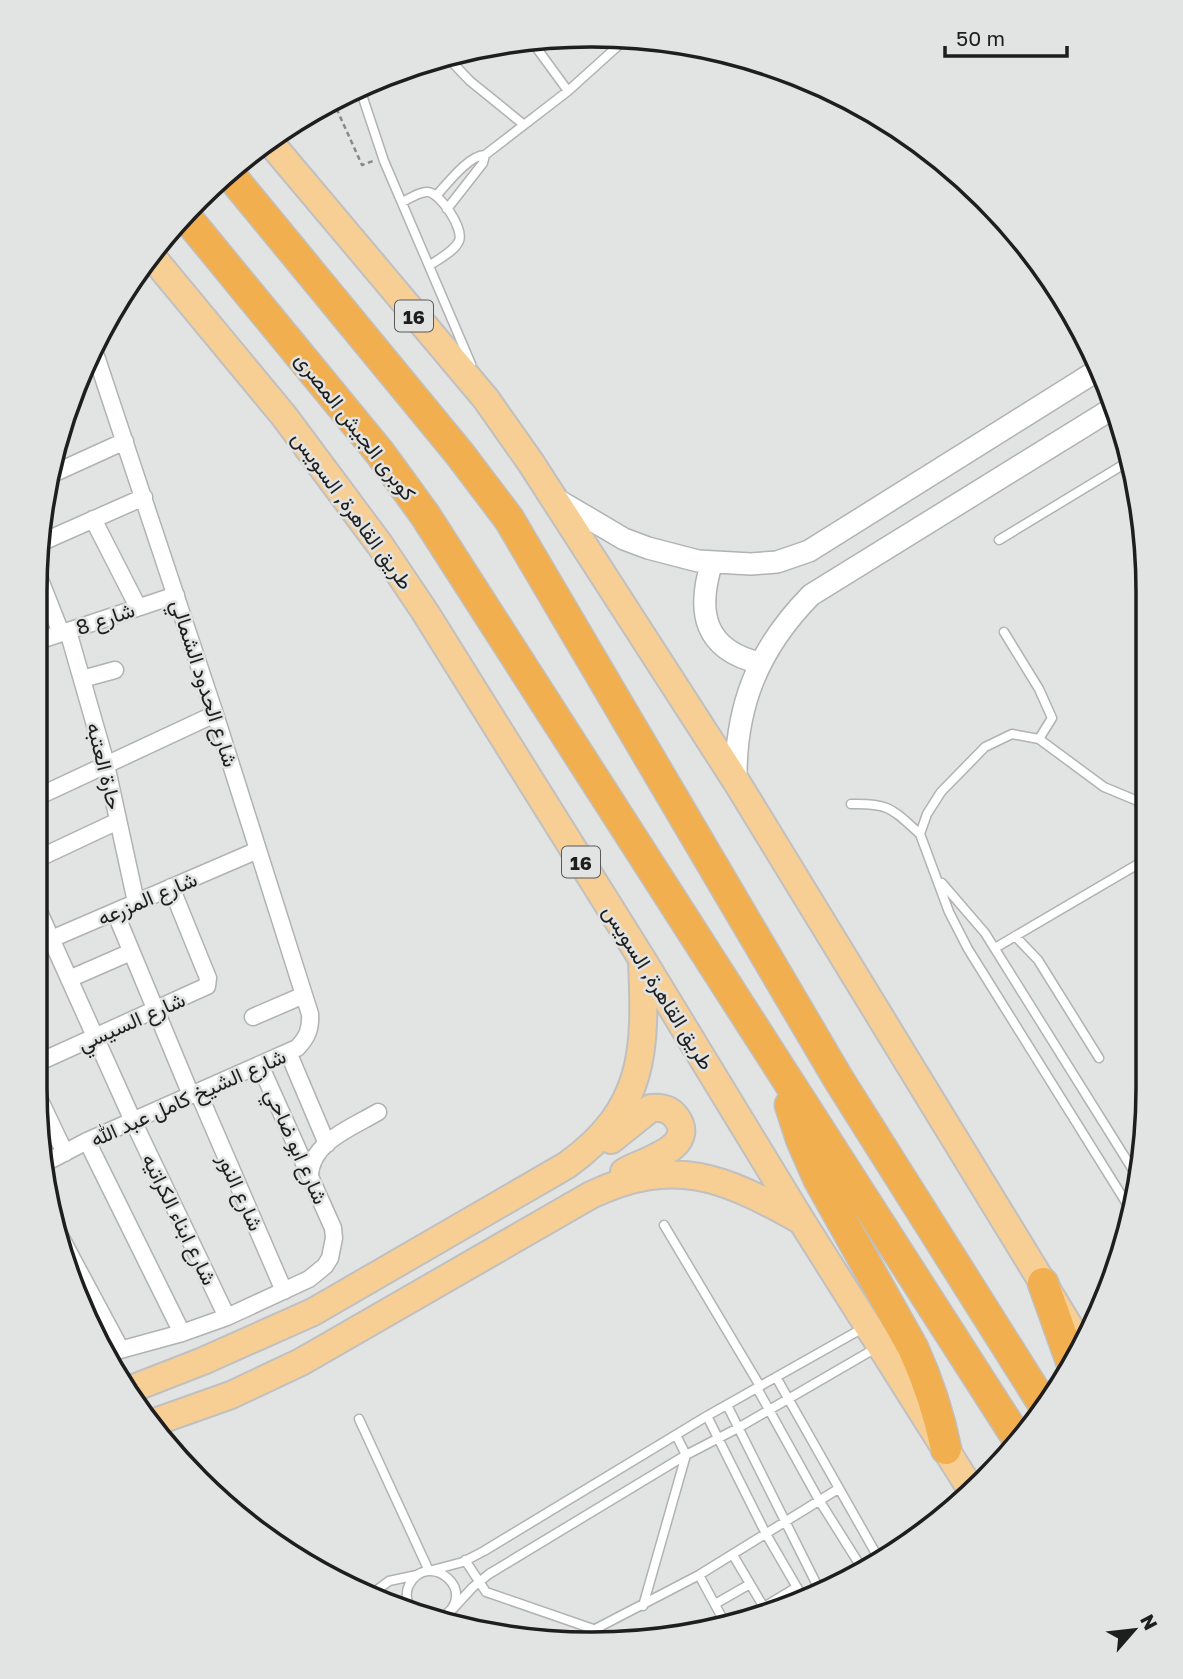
<svg xmlns="http://www.w3.org/2000/svg" width="1183" height="1679" font-family="'Golos Text',Vazirmatn,sans-serif">
<style>
.lines{fill:none;stroke-linecap:round;stroke-linejoin:round}
.service-casing{stroke:#b1b2b3;stroke-width:11}
.minor-casing{stroke:#b1b2b3;stroke-width:19}
.tertiary-casing{stroke:#b1b2b3;stroke-width:24}
.primary-casing{stroke:#c0c0c0;stroke-width:30}
.motorway-casing{stroke:#c0c0c0;stroke-width:33}
.path{stroke:#888889;stroke-width:2.5;stroke-dasharray:5 3.5;stroke-linecap:butt}
.service{stroke:#fff;stroke-width:8}
.minor{stroke:#fff;stroke-width:16}
.tertiary{stroke:#fff;stroke-width:21}
.primary{stroke:#f7cf95;stroke-width:26}
.motorway{stroke:#f1af4f;stroke-width:30}
.labels{text-anchor:middle;dominant-baseline:central;stroke-width:5;stroke-linejoin:round;paint-order:stroke}
.shield{fill:#e2e3e3;stroke:#59595a;stroke-width:2}
.shield-label{font-size:19px;font-weight:bold;fill:#1e1e1f}
.street-label{font-size:21px;fill:#1e1e1f;stroke:#e2e3e3}
.rim{fill:none;stroke:#1e1e1f;stroke-width:3.5}
</style>
<rect width="100%" height="100%" fill="#e2e3e3"/>
<g class="lines">
<g class="service-casing">
<path id="service" d="M 530,39 L 568,91
M 447,57 L 470,81 L 523,124
M 360,89 L 384,161 L 471,364
M 436,196 C 447,184 469,155 485,155 L 568,91 L 629,36
M 402,202 C 409,199 420,191 428,192 C 440,193 464,228 459,241 C 454,252 438,259 429,266
M 447,209 L 483,163 L 485,155
M 999,540 L 1126,463
M 1004,632 L 1039,689 L 1052,718 L 1039,739
M 851,804 C 890,803 892,809 920,834
M 942,883 L 985,933 L 1138,1178
M 1015,936 L 1038,960 L 1099,1058
M 995,948 L 1145,860
M 1132,1212 L 968,949 L 949,912 L 920,834 L 927,814 L 941,792 L 985,747 L 1012,734 L 1039,739 L 1104,787 L 1145,804
M 664,1225 L 760,1386
M 776,1377 L 879,1559
M 757,1388 L 819,1500 L 863,1570
M 727,1405 L 818,1587 L 816,1594
M 707,1416 L 766,1534 L 802,1596 L 807,1597
M 359,1419 L 429,1571 L 463,1562 L 484,1551 L 707,1416 L 865,1327
M 733,1555 L 766,1611
M 465,1560 L 486,1592 L 596,1630
M 369,1596 L 389,1581 L 417,1575
M 715,1604 L 750,1584
M 643,1606 L 686,1455 L 676,1435
M 764,1607 L 797,1587
M 412,1611 C 407,1603 405,1593 409,1585 C 429,1548 482,1593 441,1618
M 449,1613 L 473,1587 L 489,1574 L 686,1455 L 738,1428 L 876,1348
M 726,1625 L 699,1575 L 838,1489
M 580,1637 L 699,1575"/>
</g>
<g class="minor-casing">
<path id="minor" d="M 48,476 L 125,441
M 93,519 L 138,607
M 40,543 L 144,497
M 37,572 L 61,633
M 68,631 L 105,760 L 136,902
M 35,642 L 176,595
M 82,679 L 115,670
M 35,798 L 215,714
M 35,860 L 118,821
M 35,903 L 133,1121 L 227,1317
M 115,912 L 191,1095
M 35,946 L 258,850
M 69,979 L 131,952
M 253,1017 L 304,995
M 288,1052 L 327,1144
M 35,1064 L 207,986 L 208,978 L 171,887
M 35,1090 L 65,1153
M 198,1092 L 284,1291
M 87,1141 L 182,1333
M 45,1163 L 87,1141 L 297,1048 C 307,1038 311,1029 310,1014 L 215,714 L 95,353
M 310,1177 C 310,1142 353,1127 378,1112
M 53,1223 L 120,1348
M 109,1353 L 182,1333 L 227,1317 L 309,1279 L 325,1266 L 330,1258 L 334,1238 L 333,1228 L 260,1065"/>
</g>
<g class="tertiary-casing">
<path id="tertiary" d="M 556,499 L 624,539 L 648,548 L 698,561 L 751,564 L 777,562 L 809,551 L 1098,370
M 712,562 C 696,612 704,650 760,663
M 736,781 C 735,706 758,649 811,595 L 1110,410"/>
</g>
<g class="primary-casing">
<path id="primary" d="M 269,141 L 486,399 L 531,463 L 736,781 L 1082,1347
M 154,259 L 284,416 L 380,545 L 425,612 L 642,959 L 801,1220 L 972,1491
M 611,1140 L 651,1108 C 661,1107 670,1109 676,1117 C 699,1148 642,1161 624,1172
M 126,1391 L 203,1361 L 313,1312 L 567,1165 C 646,1108 646,1050 642,961
M 152,1423 L 231,1395 L 301,1362 L 591,1195 C 674,1156 723,1177 798,1219"/>
</g>
<g class="motorway-casing">
<path id="motorway" d="M 227,171 L 459,453 L 509,519 L 839,1080 L 1045,1407
M 187,218 L 380,453 L 425,515 L 1019,1441
M 790,1105 L 801,1139 L 819,1180 L 913,1348 C 928,1381 939,1414 946,1449
M 1043,1283 L 1072,1364"/>
</g>
<path class="path" d="M 333,101 L 362,165 L 373,161"/>
<use href="#service" class="service"/>
<use href="#minor" class="minor"/>
<use href="#tertiary" class="tertiary"/>
<use href="#primary" class="primary"/>
<use href="#motorway" class="motorway"/>
</g>
<g class="labels">
<g class="shield">
<rect x="395" y="300.5" width="38" height="31" rx="5"/>
<rect x="562" y="846.5" width="38" height="31" rx="5"/>
</g>
<g class="shield-label">
<text x="414" y="316">16</text>
<text x="581" y="862">16</text>
</g>
<g class="street-label">
<text transform="translate(356 426) rotate(52)">كوبرى الجيش المصرى</text>
<text transform="translate(353 510) rotate(54)">طريق القاهرة, السويس</text>
<text transform="translate(105 618) rotate(-19)">شارع 8</text>
<text transform="translate(205 683) rotate(72)">شارع الحدود الشمالي</text>
<text transform="translate(105 766) rotate(76)">حارة العتبه</text>
<text transform="translate(147 898) rotate(-23)">شارع المزرعه</text>
<text transform="translate(659 987) rotate(58)">طريق القاهرة, السويس</text>
<text transform="translate(131 1021) rotate(-24)">شارع السيسي</text>
<text transform="translate(188 1097) rotate(-24)">شارع الشيخ كامل عبد الله</text>
<text transform="translate(297 1146) rotate(66)">شارع ابو ضاحي</text>
<text transform="translate(241 1192) rotate(66)">شارع النور</text>
<text transform="translate(180 1219) rotate(64)">شارع ابناء الكراتيه</text>
</g>
</g>
<path d="M0 0H1183V1679H0ZM591 47H592A544 544 0 0 1 1136 591V1088A544 544 0 0 1 592 1632H591A544 544 0 0 1 47 1088V591A544 544 0 0 1 591 47Z" fill="#e2e3e3" fill-rule="evenodd"/>
<path class="rim" d="M591 47H592A544 544 0 0 1 1136 591V1088A544 544 0 0 1 592 1632H591A544 544 0 0 1 47 1088V591A544 544 0 0 1 591 47Z"/>
<g transform="translate(1134 1630) rotate(62)" stroke="#e2e3e3" stroke-width="5" paint-order="stroke">
<path d="M0-5L12 26L0 18L-12 26Z" fill="#1e1e1f"/>
<text y="-10" font-size="19" font-weight="bold" text-anchor="middle" fill="#1e1e1f">N</text>
</g>
<path d="M945 46v10h122v-10" fill="none" stroke="#1e1e1f" stroke-width="3.5"/>
<text x="956" y="46" font-size="21" fill="#1e1e1f" stroke="#e2e3e3" stroke-width="5" paint-order="stroke">50 m</text>
</svg>
